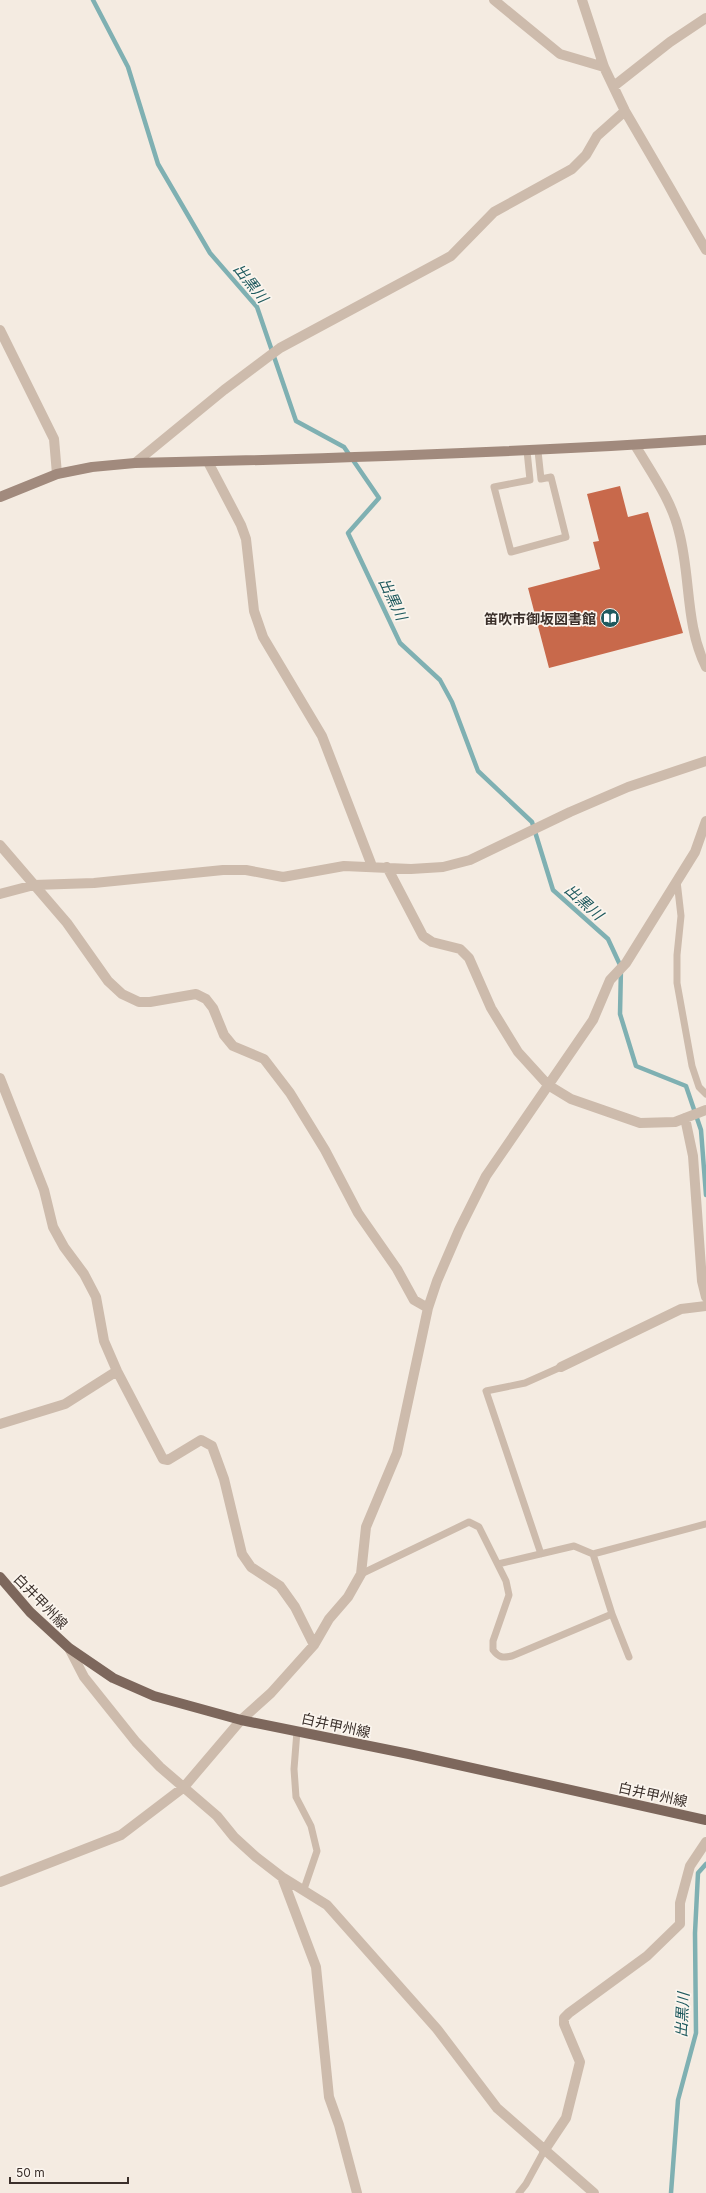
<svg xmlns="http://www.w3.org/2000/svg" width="706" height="2193" font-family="Inter,'Noto Sans JP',sans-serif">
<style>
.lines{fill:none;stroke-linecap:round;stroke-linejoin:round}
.stream{stroke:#7fb0b2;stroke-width:4.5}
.building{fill:#c8694b}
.lane{stroke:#cdbbac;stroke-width:7}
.street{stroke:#cdbbac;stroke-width:10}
.secondary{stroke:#a18a7d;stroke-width:10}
.primary{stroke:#7d675c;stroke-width:10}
.labels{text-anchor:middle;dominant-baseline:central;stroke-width:3.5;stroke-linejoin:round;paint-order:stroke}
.poi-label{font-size:14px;font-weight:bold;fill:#3b302b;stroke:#fbf5ee;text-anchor:end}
.street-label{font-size:14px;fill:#3b302b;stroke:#fbf5ee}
.water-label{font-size:15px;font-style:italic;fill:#1f5a5e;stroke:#fbf5ee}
</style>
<rect width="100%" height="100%" fill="#f4ebe1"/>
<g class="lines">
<path class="stream" d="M 93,0 L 128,67 L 158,164 L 210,253 L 257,307 L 296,421 L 344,447 L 379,498 L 348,533 L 400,643 L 440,680 L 452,702 L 478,771 L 532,822 L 553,890 L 608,939 L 621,967 L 620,1014 L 636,1066 L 686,1086 L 701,1130 L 706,1195
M 671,2193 L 678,2100 L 696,2033 L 695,1933 L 698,1873 L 706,1864"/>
</g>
<path class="building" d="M 620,486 L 628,517 L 648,512 L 683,633 L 549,668 L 528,588 L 600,569 L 593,542 L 599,541 L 587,494 Z"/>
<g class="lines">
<path class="lane" d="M 527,451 L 530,480 L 494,487 L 511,552 L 566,537 L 551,477 L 541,479 L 538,451
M 677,881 L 681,916 L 677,955 L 677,983 L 692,1066 L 699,1087 L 706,1094
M 541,1554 L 486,1391 L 525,1383 L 561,1367
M 593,1554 L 612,1614 L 629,1657
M 498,1564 L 574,1546 L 593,1554 L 706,1524
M 361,1574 L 469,1522 L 479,1527 L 506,1581 L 509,1595 L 493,1641 L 493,1650 C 499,1658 503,1658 512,1656 L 612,1614
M 297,1731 L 294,1769 L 296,1797 L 311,1826 L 317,1851 L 304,1889
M 519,2193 L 526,2184 L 544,2151"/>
<path class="street" d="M 494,0 L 560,54 L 604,67
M 582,0 L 604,67 L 625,111 L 706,250
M 614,86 L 670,42 L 706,18
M 0,330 L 54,439 L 57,474
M 635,445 C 651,472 672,501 679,532 C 691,577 685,625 706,667
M 208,462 L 241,525 L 246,539 L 254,611 L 263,637 L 322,736 L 372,866
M 135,463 L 224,390 L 280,348 L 451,256 L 494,212 L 572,169 L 586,155 L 597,136 L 625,111
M 0,845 L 67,923 L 108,981 L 122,994 L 139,1002 L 150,1002 L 196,994 L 206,999 L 213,1008 L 224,1035 L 233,1046 L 264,1059 L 290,1093 L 325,1150 L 358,1213 L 397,1269 L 414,1300 L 428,1308
M 387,867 L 423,936 L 432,942 L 460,949 L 469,958 L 491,1008 L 518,1052 L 548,1085 L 571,1099 L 640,1123 L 675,1122 L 706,1110
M 0,894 L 34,885 L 94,883 L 223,870 L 246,870 L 283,877 L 344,866 L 411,869 L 443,867 L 470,860 L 570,812 L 628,787 L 706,761
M 0,1078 L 44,1190 L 53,1227 L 64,1247 L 84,1274 L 96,1297 L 104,1341 L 117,1371 L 163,1459 L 168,1460 L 201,1440 L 212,1446 L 224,1479 L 242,1554 L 251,1567 L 280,1586 L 295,1607 L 314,1645
M 685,1118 L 693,1156 L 702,1281 L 706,1297
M 561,1367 L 681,1309 L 706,1306
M 0,1424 L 65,1404 L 117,1371
M 69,1648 L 84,1677 L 136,1742 L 160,1767 L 217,1816 L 234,1837 L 256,1857 L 282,1877 L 327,1905 L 437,2029 L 497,2108 L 594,2193
M 282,1877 L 316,1967 L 329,2097 L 339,2125 L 357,2193
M 0,1882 L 121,1835 L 184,1787 L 241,1720 L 271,1693 L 314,1645 L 329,1619 L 348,1597 L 361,1574 L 366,1527 L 397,1453 L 428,1308 L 437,1281 L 459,1230 L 486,1176 L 593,1020 L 610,980 L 626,963 L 695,852 L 706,821
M 544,2151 L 566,2118 L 580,2062 L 564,2024 L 564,2018 L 569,2013 L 647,1956 L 680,1924 L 680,1903 L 690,1866 L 706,1842"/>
<path class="secondary" d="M 0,497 L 57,474 L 92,467 L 135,463 C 326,459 516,453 706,440"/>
<path class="primary" d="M 0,1577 L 30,1612 L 69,1648 L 113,1678 L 154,1696 L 241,1720 L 409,1754 L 706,1820"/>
</g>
<defs>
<g id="library-disc" transform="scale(1)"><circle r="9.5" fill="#1f5a5e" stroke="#fbf5ee"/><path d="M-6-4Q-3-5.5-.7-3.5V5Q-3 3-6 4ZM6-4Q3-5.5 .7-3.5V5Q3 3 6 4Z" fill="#fff"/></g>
</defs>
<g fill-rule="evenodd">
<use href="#library-disc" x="610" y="618"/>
</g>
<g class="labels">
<g class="poi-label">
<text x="596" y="618">笛吹市御坂図書館</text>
</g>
<g class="street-label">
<text transform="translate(41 1601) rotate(46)">白井甲州線</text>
<text transform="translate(336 1725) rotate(12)">白井甲州線</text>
<text transform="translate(653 1794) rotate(12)">白井甲州線</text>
</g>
<g class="water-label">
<text transform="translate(251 283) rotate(52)">出黒川</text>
<text transform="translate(393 599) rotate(65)">出黒川</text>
<text transform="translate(584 902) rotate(42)">出黒川</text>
<text transform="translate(682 2015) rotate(-87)">出黒川</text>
</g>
</g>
<path d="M10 2177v6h118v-6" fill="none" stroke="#3b302b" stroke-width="2"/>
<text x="16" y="2177" font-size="12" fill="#3b302b" stroke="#fbf5ee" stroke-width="3" paint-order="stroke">50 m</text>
</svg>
